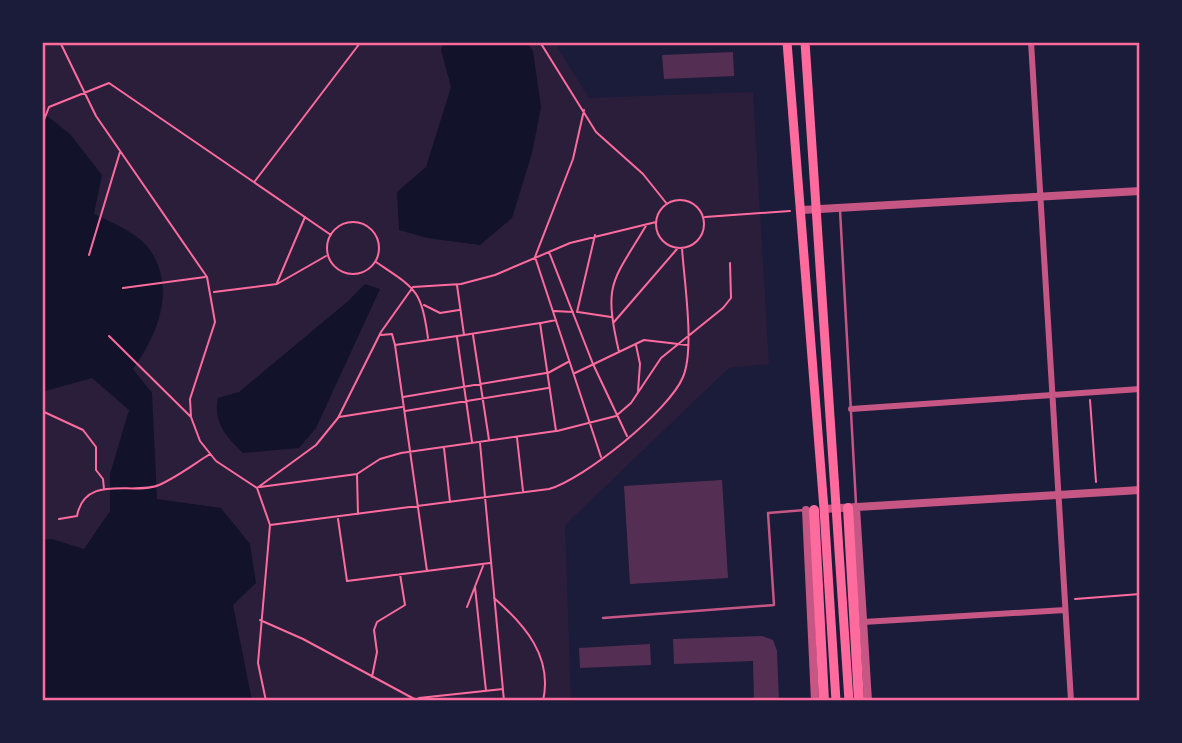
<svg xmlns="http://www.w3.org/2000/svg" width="1182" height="743" font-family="Roboto,sans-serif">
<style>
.green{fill:#2a1e3b}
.water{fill:#12122b}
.building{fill:#542f53}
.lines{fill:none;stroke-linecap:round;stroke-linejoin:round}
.path{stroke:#ff6b9d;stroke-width:2}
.service{stroke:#c65784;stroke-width:2.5}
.minor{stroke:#c65784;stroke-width:6}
.tertiary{stroke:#c65784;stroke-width:8}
.secondary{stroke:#ff6b9d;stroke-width:9}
.trunk{stroke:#ff6b9d;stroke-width:10}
.neatline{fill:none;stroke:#ff6b9d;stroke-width:2.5}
</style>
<rect width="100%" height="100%" fill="#1b1b3a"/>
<path class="green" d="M 42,42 L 554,42 L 589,98 L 753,92 L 769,364 L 729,368 L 565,525 L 571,701 L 42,701 Z"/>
<path class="water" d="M 444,42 L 527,42 L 533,51 L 541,107 L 532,153 L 512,218 L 480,245 L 427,238 L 399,230 L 397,192 L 426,167 L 451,87 L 441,50 Z
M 42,112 L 70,134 L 102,175 L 94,214 C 113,223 141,234 152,253 C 176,292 156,337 133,369 L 152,393 L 157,499 L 221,508 L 250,544 L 256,583 L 233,605 L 252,701 L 42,701 L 42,540 L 52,539 L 84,549 L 110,511 L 110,474 L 129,410 L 92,378 L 42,392 Z
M 365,284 L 380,289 L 316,428 L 299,448 L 243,453 C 226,437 213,422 218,398 L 239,392 L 347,302 Z"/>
<path class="building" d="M 733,52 L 734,76 L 664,79 L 662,55 Z
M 722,480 L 728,578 L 630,584 L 624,486 Z
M 762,636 L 773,640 L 777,651 L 779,701 L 754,701 L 753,661 L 674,664 L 673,639 Z
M 650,644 L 651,665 L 580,668 L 579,648 Z"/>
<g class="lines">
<path class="path" d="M 60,42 L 96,116 L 207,277 L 215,322 L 190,399 L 191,417 L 109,336
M 358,42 L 362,42
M 540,42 L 596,132 L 643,174 L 667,204
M 584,110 L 573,159 L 535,257 L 601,457
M 42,125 L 49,107 L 109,83 L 331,235
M 255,181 L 360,43
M656 224a24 24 0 1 1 48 0a24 24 0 1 1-48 0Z
M 705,217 L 790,211
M327 248a26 26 0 1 1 52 0a26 26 0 1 1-52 0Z
M 549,252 L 593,364 L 627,436
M 89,255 L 120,152
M 376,262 C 416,289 421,289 428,338
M 277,283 L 305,217
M 123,288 L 205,277
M 214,292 L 277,284 L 326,256
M 424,305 L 440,313 L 459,310
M 554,311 L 573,312
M 577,312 L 595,235
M 578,312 L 611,317
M 614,322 L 677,249
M 541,323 L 556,320
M 381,335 L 392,334 L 395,345 L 427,571
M 473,335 L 489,440
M 457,337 L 472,442
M 395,345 L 464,335 L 457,285
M 636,345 L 640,364 L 638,391
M 619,352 C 603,282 612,283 647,224
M 548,373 L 568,362
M 575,373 L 644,340 L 687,345
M 403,397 L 546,373
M 1090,400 L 1096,482
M 42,411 L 83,430 L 96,447 L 96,470 L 103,479 L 104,489
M 405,411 L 548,388
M 191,417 L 200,441 L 216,461 L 257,488 L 270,525 L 258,663 L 266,701
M 339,417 L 402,407
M 557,431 L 616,416 L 631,403 L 661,358 L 723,308 L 731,298 L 730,263
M 517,438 L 523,491
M 480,443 L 504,701
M 444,448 L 450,502
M 357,475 L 358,514
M 260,487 L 357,474 L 380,459 L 401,453 L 556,431 L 540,323 L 464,335
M 257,488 L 316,445 L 338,418 L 381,332 L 413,287 L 461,284 L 495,275 L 570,243 L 656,222
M 59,519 L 77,516 C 85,473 133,496 159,485 C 177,477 194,464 210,454
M 338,519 L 347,581 L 490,563
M 270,525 L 549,489 C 584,479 669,411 683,377 C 695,349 684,280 682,248
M 475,587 L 486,691
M 494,598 C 525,625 553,657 543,701
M 1075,599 L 1140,594
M 467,607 L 483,566
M 260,620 L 303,639 L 418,701
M 372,677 L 377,652 L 374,630 L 377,622 L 405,605 L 400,574
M 419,698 L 503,689"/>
<path class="service" d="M 840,210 L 856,504
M 603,618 L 774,605 L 768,513 L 805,510"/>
<path class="minor" d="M 1031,42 L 1071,701
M 851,409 L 1140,389
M 863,622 L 1065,610"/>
<path class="tertiary" d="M 802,210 L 1140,191
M 856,507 L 868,701
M 824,509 L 1140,490
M 806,510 L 815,701"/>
<path class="secondary" d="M 787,42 L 824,509 L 836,701
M 805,42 L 849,701"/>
<path class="trunk" d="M 848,508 L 859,701
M 814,510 L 824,701"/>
</g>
<rect width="1182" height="743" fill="none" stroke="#1b1b3a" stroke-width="88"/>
<rect x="44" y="44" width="1094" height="655" class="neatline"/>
</svg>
